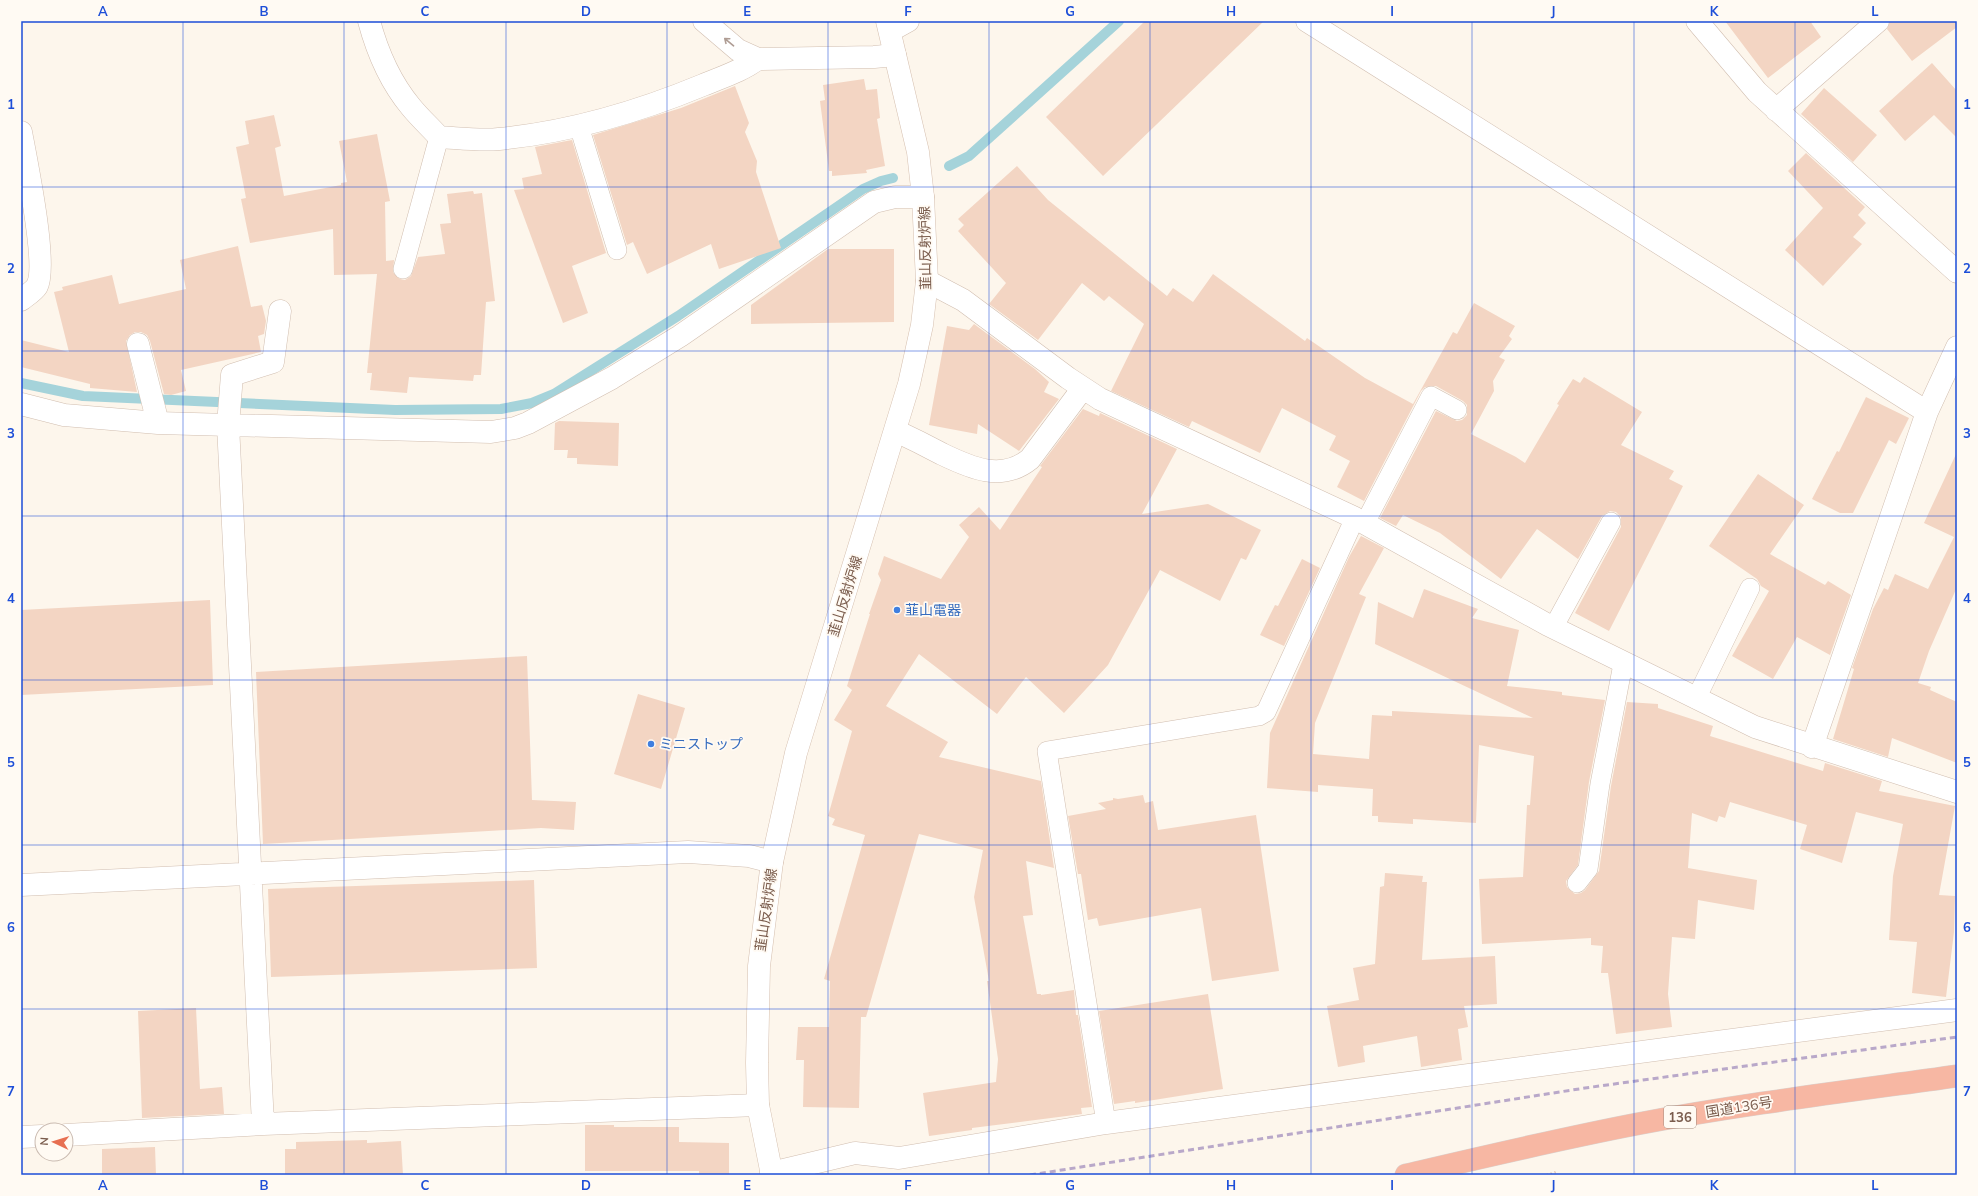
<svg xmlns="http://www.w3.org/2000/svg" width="1978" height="1196" font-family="Mulish,'Noto Sans JP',sans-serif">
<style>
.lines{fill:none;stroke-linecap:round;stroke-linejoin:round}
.stream{stroke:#a5d3da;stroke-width:10}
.building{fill:#f3d5c3}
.lane-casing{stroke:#d1beb0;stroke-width:20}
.street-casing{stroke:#d1beb0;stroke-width:23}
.secondary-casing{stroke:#d6c0b0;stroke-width:23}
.highway-casing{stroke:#dad1cd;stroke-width:23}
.path{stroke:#d9b8a5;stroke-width:2.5;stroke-dasharray:1 3;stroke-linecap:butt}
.lane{stroke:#fff;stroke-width:19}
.street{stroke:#fff;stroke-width:22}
.secondary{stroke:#fff;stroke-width:22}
.highway{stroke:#f7b7a3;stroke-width:22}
.rail{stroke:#b9a8c9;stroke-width:3;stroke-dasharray:6 4;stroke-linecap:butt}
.oneway{stroke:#af9d94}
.grid{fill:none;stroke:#1d4ed8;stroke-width:1;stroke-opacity:0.55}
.shop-dot{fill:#3f7fe0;stroke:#fffaf3;stroke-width:1.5}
.labels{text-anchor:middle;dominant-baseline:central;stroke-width:3.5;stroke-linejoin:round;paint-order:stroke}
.shield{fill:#fffaf3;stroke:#a28b7f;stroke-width:1}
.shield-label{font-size:13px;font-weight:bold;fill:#7a5c4d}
.street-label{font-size:14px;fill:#7a5c4d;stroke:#fffaf3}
.shop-label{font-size:14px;fill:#366cbe;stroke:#fffaf3;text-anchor:start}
.neatline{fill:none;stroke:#1d4ed8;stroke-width:1.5}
.grid-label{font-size:13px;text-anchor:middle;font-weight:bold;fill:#1d4ed8}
</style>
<rect width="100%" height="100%" fill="#fdf6ec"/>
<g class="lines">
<path class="stream" d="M 949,166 L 969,156 L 1119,21
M 21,383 L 83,396 L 395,410 L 501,409 L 532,403 L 554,394 L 678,316 L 863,189 L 881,181 L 893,178"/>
</g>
<path class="building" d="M 1145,21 L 1264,21 L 1103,176 L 1046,117 Z
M 1725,21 L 1810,21 L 1821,37 L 1768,78 Z
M 1890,21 L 1957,21 L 1957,27 L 1912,61 L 1887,29 Z
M 1932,63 L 1957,91 L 1957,138 L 1934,115 L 1905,141 L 1879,111 Z
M 864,79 L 866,90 L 877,89 L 880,118 L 877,119 L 885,166 L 866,170 L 867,173 L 832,176 L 832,171 L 829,171 L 820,101 L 825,100 L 823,85 Z
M 735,86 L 749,123 L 745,132 L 757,161 L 756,172 L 781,248 L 719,269 L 711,244 L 647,274 L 633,242 L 627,245 L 593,135 L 681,108 Z
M 1824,88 L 1877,135 L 1853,162 L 1801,114 Z
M 274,115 L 281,146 L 275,148 L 284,196 L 341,185 L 341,183 L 347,182 L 339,141 L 377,134 L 390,201 L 385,202 L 386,261 L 394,260 L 393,272 L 400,279 L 405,280 L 411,276 L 418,257 L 445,254 L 440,224 L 451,223 L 447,194 L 473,191 L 474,194 L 482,193 L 495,301 L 486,302 L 481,375 L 474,375 L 473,381 L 409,377 L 407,393 L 370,390 L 372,373 L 367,373 L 377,274 L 334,275 L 333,229 L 250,243 L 241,199 L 246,198 L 236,147 L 249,144 L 245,121 Z
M 572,140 L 606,253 L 572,266 L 588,313 L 563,323 L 514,190 L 524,189 L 522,178 L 542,174 L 535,147 Z
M 1806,153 L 1865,207 L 1858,215 L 1866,223 L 1853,237 L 1862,244 L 1823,286 L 1785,250 L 1823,208 L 1788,171 Z
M 1017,166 L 1048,200 L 1167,296 L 1173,288 L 1193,302 L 1213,274 L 1305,341 L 1307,338 L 1365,378 L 1413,404 L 1453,332 L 1457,334 L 1474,303 L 1515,326 L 1509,336 L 1512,339 L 1499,357 L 1505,360 L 1493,381 L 1494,391 L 1471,434 L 1516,457 L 1525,463 L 1559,405 L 1557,404 L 1573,379 L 1580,383 L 1584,377 L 1642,412 L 1621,445 L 1674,471 L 1669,479 L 1683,486 L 1609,631 L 1575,613 L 1621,527 L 1621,517 L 1616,512 L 1610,511 L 1602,516 L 1578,559 L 1537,529 L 1501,579 L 1440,533 L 1403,515 L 1396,526 L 1380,518 L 1436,411 L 1457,421 L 1462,420 L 1467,415 L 1467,405 L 1463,401 L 1436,386 L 1425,387 L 1421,391 L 1364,501 L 1337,487 L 1350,461 L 1329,450 L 1336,436 L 1282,408 L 1260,453 L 1192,421 L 1189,427 L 1111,391 L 1144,324 L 1109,296 L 1104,301 L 1082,283 L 1038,340 L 989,304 L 1006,283 L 958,231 L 964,225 L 958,219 Z
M 238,246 L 251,307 L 262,305 L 266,321 L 264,334 L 258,336 L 261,352 L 181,370 L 186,391 L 171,395 L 164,394 L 150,341 L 147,335 L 141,332 L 135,332 L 130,335 L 126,341 L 137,392 L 90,388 L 90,384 L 21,367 L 21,340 L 69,352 L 54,292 L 63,290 L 62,287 L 112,275 L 119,304 L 186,289 L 180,260 Z
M 828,249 L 894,249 L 894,322 L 751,324 L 751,305 Z
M 974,324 L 1035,369 L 1049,382 L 1044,392 L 1059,399 L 1019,451 L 978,424 L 977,434 L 929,425 L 947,326 L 969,330 Z
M 1866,397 L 1909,418 L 1896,444 L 1889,440 L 1853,513 L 1840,513 L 1812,499 L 1837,451 L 1839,452 Z
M 1083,409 L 1099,416 L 1100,413 L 1177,449 L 1142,514 L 1208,504 L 1261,530 L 1246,560 L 1241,558 L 1220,601 L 1160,570 L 1108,665 L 1064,713 L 1026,677 L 997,714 L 919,654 L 886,706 L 948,742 L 939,757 L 1041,781 L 1054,868 L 1026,861 L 1033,915 L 1023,916 L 1037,994 L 1041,994 L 1041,995 L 1074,990 L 1076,1015 L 1078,1015 L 1092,1107 L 1081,1108 L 1082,1114 L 972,1128 L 972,1130 L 929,1136 L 923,1093 L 996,1082 L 998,1059 L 987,981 L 989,981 L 974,897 L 983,850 L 919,834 L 866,1017 L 861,1017 L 859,1108 L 803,1107 L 804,1060 L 796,1060 L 798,1027 L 829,1027 L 830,981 L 824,979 L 865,835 L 832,825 L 835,819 L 828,816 L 852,731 L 834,720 L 852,690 L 847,686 L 870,614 L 869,614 L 881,580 L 878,574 L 884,556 L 941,579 L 969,537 L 959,525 L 979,507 L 1000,530 L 1042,467 L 1040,466 Z
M 559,421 L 619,423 L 618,466 L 577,464 L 577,458 L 567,458 L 568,450 L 554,450 L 555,423 Z
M 1957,452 L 1957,587 L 1929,651 L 1918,683 L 1931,687 L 1930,690 L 1957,702 L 1957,763 L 1892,738 L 1888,757 L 1833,739 L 1854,669 L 1852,668 L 1873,609 L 1884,588 L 1888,590 L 1895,574 L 1928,589 L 1954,537 L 1924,523 Z
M 1758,474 L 1804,505 L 1770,554 L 1825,585 L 1828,581 L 1851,595 L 1830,655 L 1797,637 L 1773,679 L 1732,656 L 1769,591 L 1761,586 L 1757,579 L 1709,546 Z
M 1361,536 L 1384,548 L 1359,594 L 1366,597 L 1315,723 L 1313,754 L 1369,759 L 1372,715 L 1392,716 L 1392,711 L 1533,718 L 1375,644 L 1378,602 L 1413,618 L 1424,589 L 1478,609 L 1472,618 L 1519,630 L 1507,686 L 1562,692 L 1562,695 L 1605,700 L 1589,782 L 1578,865 L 1566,881 L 1567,887 L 1575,894 L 1581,893 L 1585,890 L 1599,871 L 1611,786 L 1627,702 L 1658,704 L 1658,708 L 1713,726 L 1710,736 L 1823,771 L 1825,763 L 1882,781 L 1879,791 L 1955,806 L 1939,895 L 1955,896 L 1954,932 L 1946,997 L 1912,993 L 1917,942 L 1889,940 L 1893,876 L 1903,824 L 1856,812 L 1842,863 L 1800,849 L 1807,825 L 1730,802 L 1725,818 L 1719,816 L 1717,822 L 1692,813 L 1688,868 L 1757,880 L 1754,910 L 1698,900 L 1695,939 L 1672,937 L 1668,994 L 1672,1027 L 1616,1034 L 1608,973 L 1601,973 L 1603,946 L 1591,945 L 1591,938 L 1482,944 L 1479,879 L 1523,877 L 1527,805 L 1530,805 L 1534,756 L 1479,745 L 1476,823 L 1413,819 L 1413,824 L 1378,822 L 1378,816 L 1372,816 L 1373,789 L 1318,785 L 1318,792 L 1267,788 L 1270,733 L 1349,557 Z
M 1302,559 L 1320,568 L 1284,646 L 1260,635 L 1275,605 L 1278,606 Z
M 210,600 L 213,685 L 21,695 L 21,610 Z
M 527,656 L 532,800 L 576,802 L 574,830 L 541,828 L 263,844 L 256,672 Z
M 638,694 L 685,708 L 661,789 L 614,774 Z
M 1143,795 L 1145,803 L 1153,801 L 1158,830 L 1256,815 L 1279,971 L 1212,981 L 1201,908 L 1099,926 L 1097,918 L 1088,920 L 1081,874 L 1078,874 L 1068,816 L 1106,809 L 1098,803 L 1113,800 L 1113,798 L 1118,799 Z
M 1385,873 L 1423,876 L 1422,882 L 1427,882 L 1422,960 L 1495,956 L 1497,1004 L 1464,1006 L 1468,1027 L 1458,1029 L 1462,1060 L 1421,1067 L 1417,1036 L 1363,1046 L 1365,1062 L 1338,1067 L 1327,1006 L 1359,1000 L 1353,968 L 1375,964 L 1380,887 L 1384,886 Z
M 534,880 L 537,968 L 271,977 L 268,889 Z
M 1208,994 L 1223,1089 L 1135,1103 L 1135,1101 L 1114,1104 L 1099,1011 Z
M 196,1008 L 200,1089 L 222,1087 L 224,1114 L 142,1118 L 138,1011 Z
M 585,1125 L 614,1125 L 614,1127 L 679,1127 L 679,1142 L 729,1143 L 729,1175 L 699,1175 L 699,1171 L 585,1171 Z
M 367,1140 L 367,1143 L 401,1141 L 403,1175 L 285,1175 L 285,1149 L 296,1149 L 296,1142 Z
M 155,1147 L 156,1175 L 102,1175 L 102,1149 Z"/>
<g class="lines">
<g class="lane-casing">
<path id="lane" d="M 579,126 L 617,250
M 403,269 L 439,137
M 1365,523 L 1431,396 L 1457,410
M 1553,628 L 1611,522
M 1696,699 L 1750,588
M 1577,883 L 1588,869 L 1600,784 L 1623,664
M 1106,1123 L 1047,751 L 1259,716 L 1266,712 L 1355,518"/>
</g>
<g class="street-casing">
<path id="street" d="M 369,21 C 377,51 391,83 411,107 C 420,118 430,127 439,137 C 458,138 480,141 499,139 C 570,132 638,112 703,85 C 722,77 742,71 758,59
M 704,21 L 738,50 L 758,59 L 874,57 L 895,55
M 1307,21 L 1927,412
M 1697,21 L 1757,92 L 1957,272
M 890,31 L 908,21
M 1776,110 L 1878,21
M 21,132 C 26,159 48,266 37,286 C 34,291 26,296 21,300
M 927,281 L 963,300 L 1068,378 L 1100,399 L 1355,518 L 1548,625 L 1755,727 L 1957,792
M 138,344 L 158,423
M 21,404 L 64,415 L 158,423 L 491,432 L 515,428 L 528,423 L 612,378 L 680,336 L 874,202 L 895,197 L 923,197
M 896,431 C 911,438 927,446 942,454 C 971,468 1002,482 1030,459 L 1083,388
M 1812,747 L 1927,412 L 1957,347
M 21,885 L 688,852 L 749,856 L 772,862
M 263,1124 L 228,425 L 232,375 L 273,362 L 280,311
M 66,1135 L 263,1124 L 758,1105
M 21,1137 L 42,1136
M 771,1173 L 855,1153 L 899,1158 L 1106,1123 L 1957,1010"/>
</g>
<g class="secondary-casing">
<path id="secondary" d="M 772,1175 L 758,1105 L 757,1063 L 759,966 L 772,862 L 796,753 L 909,384 L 922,325 L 927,281 L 923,197 L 918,152 L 887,21"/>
</g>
<g class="highway-casing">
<path id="highway" d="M 1406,1175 C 1483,1157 1559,1139 1637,1124 C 1743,1104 1850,1091 1957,1076"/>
</g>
<path class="path" d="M 1547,1175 L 1556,1172"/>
<use href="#lane" class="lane"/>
<use href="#street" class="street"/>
<use href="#secondary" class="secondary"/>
<use href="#highway" class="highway"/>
<path class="rail" d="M 1030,1175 L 1585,1088 L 1957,1037"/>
</g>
<defs><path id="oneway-shaft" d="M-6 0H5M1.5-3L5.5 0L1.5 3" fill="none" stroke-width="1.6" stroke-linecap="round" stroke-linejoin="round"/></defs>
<use class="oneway" href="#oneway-shaft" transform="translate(729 42) rotate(-140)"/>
<path class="grid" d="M 183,21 L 183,1175M 344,21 L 344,1175M 506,21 L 506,1175M 667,21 L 667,1175M 828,21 L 828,1175M 989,21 L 989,1175M 1150,21 L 1150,1175M 1311,21 L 1311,1175M 1472,21 L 1472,1175M 1634,21 L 1634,1175M 1795,21 L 1795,1175M 21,187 L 1957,187M 21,351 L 1957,351M 21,516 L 1957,516M 21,680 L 1957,680M 21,845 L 1957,845M 21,1009 L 1957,1009"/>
<g class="shop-dot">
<circle cx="897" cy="610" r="4"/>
<circle cx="651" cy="744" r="4"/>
</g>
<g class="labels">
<rect class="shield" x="1664" y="1106" width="32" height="22" rx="3"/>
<g class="shield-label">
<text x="1680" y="1117">136</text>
</g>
<g class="street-label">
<text transform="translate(925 248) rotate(-91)">韮山反射炉線</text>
<text transform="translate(845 596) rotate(-73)">韮山反射炉線</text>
<text transform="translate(766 910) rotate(-82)">韮山反射炉線</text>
<text transform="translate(1739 1107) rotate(-9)">国道136号</text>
</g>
<g class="shop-label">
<text x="905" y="610">韮山電器</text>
<text x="659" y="744">ミニストップ</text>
</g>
</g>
<rect width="1978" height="1196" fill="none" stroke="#fffaf3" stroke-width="44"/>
<g transform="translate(54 1142) rotate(274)"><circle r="19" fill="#fffaf3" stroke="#cabbb1"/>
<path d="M0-3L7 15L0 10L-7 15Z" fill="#e76f51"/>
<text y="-6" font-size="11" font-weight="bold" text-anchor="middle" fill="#7a5c4d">N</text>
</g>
<rect x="22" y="22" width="1934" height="1152" class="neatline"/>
<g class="grid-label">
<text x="103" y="16">A</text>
<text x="264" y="16">B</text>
<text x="425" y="16">C</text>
<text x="586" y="16">D</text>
<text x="747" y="16">E</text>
<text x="908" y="16">F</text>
<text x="1070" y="16">G</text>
<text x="1231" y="16">H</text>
<text x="1392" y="16">I</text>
<text x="1553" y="16">J</text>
<text x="1714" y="16">K</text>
<text x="1875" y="16">L</text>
<text x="11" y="109">1</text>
<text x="1967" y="109">1</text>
<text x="11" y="273">2</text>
<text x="1967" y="273">2</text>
<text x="11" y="438">3</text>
<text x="1967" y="438">3</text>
<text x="11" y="603">4</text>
<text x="1967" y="603">4</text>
<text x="11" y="767">5</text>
<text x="1967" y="767">5</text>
<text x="11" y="932">6</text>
<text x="1967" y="932">6</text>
<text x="11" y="1096">7</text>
<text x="1967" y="1096">7</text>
<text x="103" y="1190">A</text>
<text x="264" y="1190">B</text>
<text x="425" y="1190">C</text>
<text x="586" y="1190">D</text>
<text x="747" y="1190">E</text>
<text x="908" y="1190">F</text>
<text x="1070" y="1190">G</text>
<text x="1231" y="1190">H</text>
<text x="1392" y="1190">I</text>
<text x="1553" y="1190">J</text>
<text x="1714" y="1190">K</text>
<text x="1875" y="1190">L</text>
</g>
</svg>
